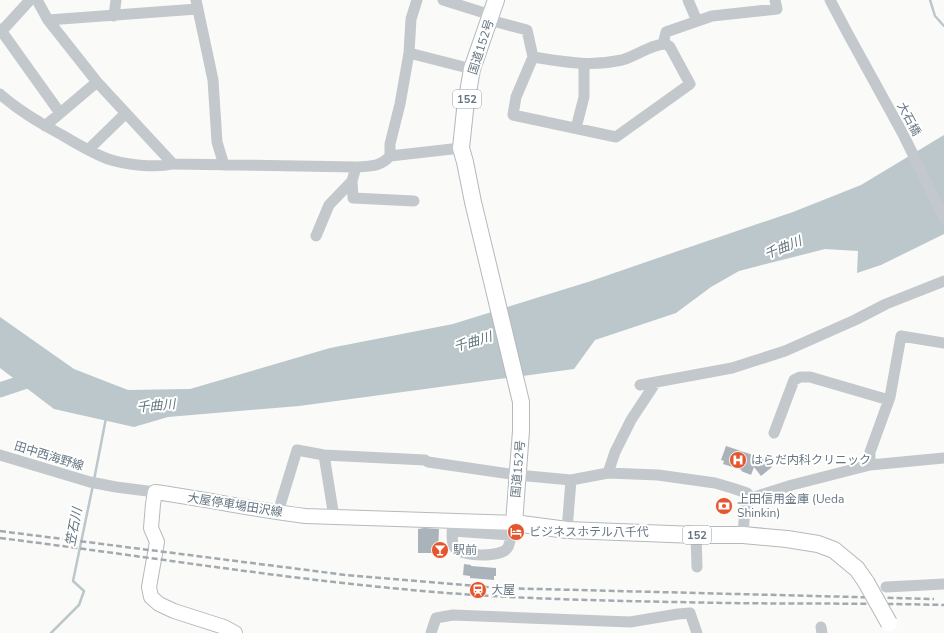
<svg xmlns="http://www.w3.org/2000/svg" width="944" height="633" font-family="'Nunito Sans','Noto Sans JP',sans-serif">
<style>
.water{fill:#bbc7cb}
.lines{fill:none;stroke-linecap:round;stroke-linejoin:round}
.stream{stroke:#bbc7cb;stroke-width:2.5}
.river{stroke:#bbc7cb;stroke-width:15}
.building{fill:#aab3b9}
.major-casing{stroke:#b5babe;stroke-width:16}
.highway-casing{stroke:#b4b9bd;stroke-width:18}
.minor{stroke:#c3c8cc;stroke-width:11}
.major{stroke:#fff;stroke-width:14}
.highway{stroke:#fff;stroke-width:16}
.rail{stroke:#a2aab0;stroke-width:2.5;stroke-dasharray:6 3;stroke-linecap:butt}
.highway-bridge-casing{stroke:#b4b9bd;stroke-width:18;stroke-linecap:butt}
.highway-bridge{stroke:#fff;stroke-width:16}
.labels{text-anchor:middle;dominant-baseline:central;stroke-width:4;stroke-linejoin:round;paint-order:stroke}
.shield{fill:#fff;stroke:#939fa8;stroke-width:1}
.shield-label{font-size:11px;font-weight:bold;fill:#657683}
.street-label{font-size:12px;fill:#657683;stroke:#fff}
.poi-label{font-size:12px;fill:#657683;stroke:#fff;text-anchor:start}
.water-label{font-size:13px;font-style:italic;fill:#60757c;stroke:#fff}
</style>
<rect width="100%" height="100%" fill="#fafaf8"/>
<path class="water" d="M 944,135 L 944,234 L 881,265 L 857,273 L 858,251 L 825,249 L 739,271 L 711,287 L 676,313 L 595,340 L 574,369 L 299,406 L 168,417 L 134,427 L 54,409 L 0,368 L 0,317 L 74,369 L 128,390 L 190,389 L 330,348 L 453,324 L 591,281 L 681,250 L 793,212 L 861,185 Z"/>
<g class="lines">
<path class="stream" d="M 930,0 L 935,16 L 944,26
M 94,480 L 106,418
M 51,633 L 79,605 L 84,591 L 73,581 L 93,485"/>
<path class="river" d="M 0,390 L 39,377"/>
</g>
<path class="building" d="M 726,446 L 765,459 L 772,467 L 761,476 L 754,467 L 751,475 L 741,471 L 742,470 L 723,464 L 724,461 L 721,460 Z
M 424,528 L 439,529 L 438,553 L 418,553 L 418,529 Z
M 464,564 L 471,565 L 471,566 L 496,568 L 496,576 L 494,576 L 494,580 L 470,578 L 470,576 L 463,575 Z"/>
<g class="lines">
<g class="major-casing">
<path id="major" d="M 235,633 L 224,627 L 174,611 L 159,604 L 151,597 L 149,587 L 157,542 L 151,528 L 153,504 L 155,492 C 205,499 255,510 305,516 L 514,523"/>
</g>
<g class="highway-casing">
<path id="highway" d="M 496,0 L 472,69 L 465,110 L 461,148 L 465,162 L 473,202 L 521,402 L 521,431 L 514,523 L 567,530 L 696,535 L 743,535 L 787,539 L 818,544 L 834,550 L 857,569 L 866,582"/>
</g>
<path class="minor" d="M 37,0 L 48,20 L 97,82 L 173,164
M 196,0 L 213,80 L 217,142 L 224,165
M 443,0 L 491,15
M 688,0 L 697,21
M 830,0 L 848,34 L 903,134 L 944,218
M 114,16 L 116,0
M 48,20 L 197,9
M 489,20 L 527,30 L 533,57 C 565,62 589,67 622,60 C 637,56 651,44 666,44 L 670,47 L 690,84 L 616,137 L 513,115 L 516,97 L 533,57
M 0,29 L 60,113
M 0,33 L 30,0
M 663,44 L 666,32 L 712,16 L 777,9 L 775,0
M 409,53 L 472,69
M 0,94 C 19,111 40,123 62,135 C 77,144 92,153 108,159 C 126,165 155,168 173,164 L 356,167 C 371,166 380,167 390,156 L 461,148
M 45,126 L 97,82
M 576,128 L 584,97 L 584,64
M 88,150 L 126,113
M 390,156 L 390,144 L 400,104 L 409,53 L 411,19 L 417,0
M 352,181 L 353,198 L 414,201
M 316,236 L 329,205 L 352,181 L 356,167
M 640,385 L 732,368 L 785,351 L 855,320 L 886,304 L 944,281
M 774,433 L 794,380 L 800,377 L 810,377 L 889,400
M 0,455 L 90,482 L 116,487 L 155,492
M 324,455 L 334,517
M 870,465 L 870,452 L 890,397 L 901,336 L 944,343
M 608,473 L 615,452 L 631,420 L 656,382
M 278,512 L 297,450 L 324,455 L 425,460 L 428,462 L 517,475 L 571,480 L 608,473 L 658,475 L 715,483 L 732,488 L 747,493 L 751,498
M 453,520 C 453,529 450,541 455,548 C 461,557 503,558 508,547 C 511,541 512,530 514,523
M 567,530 L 571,480
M 452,531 L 511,535
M 696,535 L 697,567
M 743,535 L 745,508 L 751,498 L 792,485 L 870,465 L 944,458
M 886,587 L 944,584
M 821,627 L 822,633
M 431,633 L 436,618 L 453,615 L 630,622 L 678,614 L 690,613 L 697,633"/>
<use href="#major" class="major"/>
<use href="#highway" class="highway"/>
<path class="rail" d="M 0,531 L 346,575 L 499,588 L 934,599
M 0,538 C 145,556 289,580 435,592 C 531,600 628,601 725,603 C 798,604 871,603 944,605"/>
<g class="highway-bridge-casing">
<path id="highway-bridge" d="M 866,582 L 889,623"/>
</g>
<use href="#highway-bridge" class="highway-bridge"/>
</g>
<defs>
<g id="hospital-disc" transform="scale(0.9)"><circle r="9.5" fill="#e4572e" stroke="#fff"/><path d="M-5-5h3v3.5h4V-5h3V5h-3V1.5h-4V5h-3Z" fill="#fff"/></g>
<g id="bank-disc" transform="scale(0.9)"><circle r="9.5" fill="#e4572e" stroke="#fff"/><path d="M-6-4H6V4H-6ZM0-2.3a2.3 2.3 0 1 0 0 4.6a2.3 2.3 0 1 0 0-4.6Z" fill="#fff"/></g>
<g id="hotel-disc" transform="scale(0.9)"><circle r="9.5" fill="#e4572e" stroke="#fff"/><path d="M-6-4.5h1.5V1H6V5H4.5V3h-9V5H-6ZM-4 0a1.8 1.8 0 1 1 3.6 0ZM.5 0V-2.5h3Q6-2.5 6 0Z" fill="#fff"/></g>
<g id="bar-disc" transform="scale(0.9)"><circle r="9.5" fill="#e4572e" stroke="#fff"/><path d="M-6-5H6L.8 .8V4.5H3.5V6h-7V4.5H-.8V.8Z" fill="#fff"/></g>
<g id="station-disc" transform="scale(0.9)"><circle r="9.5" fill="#e4572e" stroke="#fff"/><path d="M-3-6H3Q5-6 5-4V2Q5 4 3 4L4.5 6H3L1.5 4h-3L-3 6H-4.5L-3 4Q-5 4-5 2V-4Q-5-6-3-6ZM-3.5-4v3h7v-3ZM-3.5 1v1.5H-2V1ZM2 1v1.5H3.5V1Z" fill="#fff"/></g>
</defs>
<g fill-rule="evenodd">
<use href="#hospital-disc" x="738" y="460"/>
<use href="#bank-disc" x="724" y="506"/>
<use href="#hotel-disc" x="516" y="532"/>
<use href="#bar-disc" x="440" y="550"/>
<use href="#station-disc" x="478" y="590"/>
</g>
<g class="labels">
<g class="shield">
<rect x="453" y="90" width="28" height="18" rx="3"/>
<rect x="683" y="526" width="28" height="18" rx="3"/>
</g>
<g class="shield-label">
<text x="467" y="99">152</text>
<text x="697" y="535">152</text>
</g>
<g class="street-label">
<text transform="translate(481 47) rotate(-72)">国道152号</text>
<text transform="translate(909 119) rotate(62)">大石橋</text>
<text transform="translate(49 456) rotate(17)">田中西海野線</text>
<text transform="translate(518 469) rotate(-85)">国道152号</text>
<text transform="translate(235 505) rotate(9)">大屋停車場田沢線</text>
</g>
<g class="poi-label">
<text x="751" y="460">はらだ内科クリニック</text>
<text x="737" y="499">上田信用金庫 (Ueda<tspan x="737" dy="14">Shinkin)</tspan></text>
<text x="529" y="532">ビジネスホテル八千代</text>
<text x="453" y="550">駅前</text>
<text x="491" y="590">大屋</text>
</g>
<g class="water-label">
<text transform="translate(783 248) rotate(-22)">千曲川</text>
<text transform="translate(473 342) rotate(-16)">千曲川</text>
<text transform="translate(156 406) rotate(-5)">千曲川</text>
<text transform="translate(74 527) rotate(-79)">笠石川</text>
</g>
</g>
</svg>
